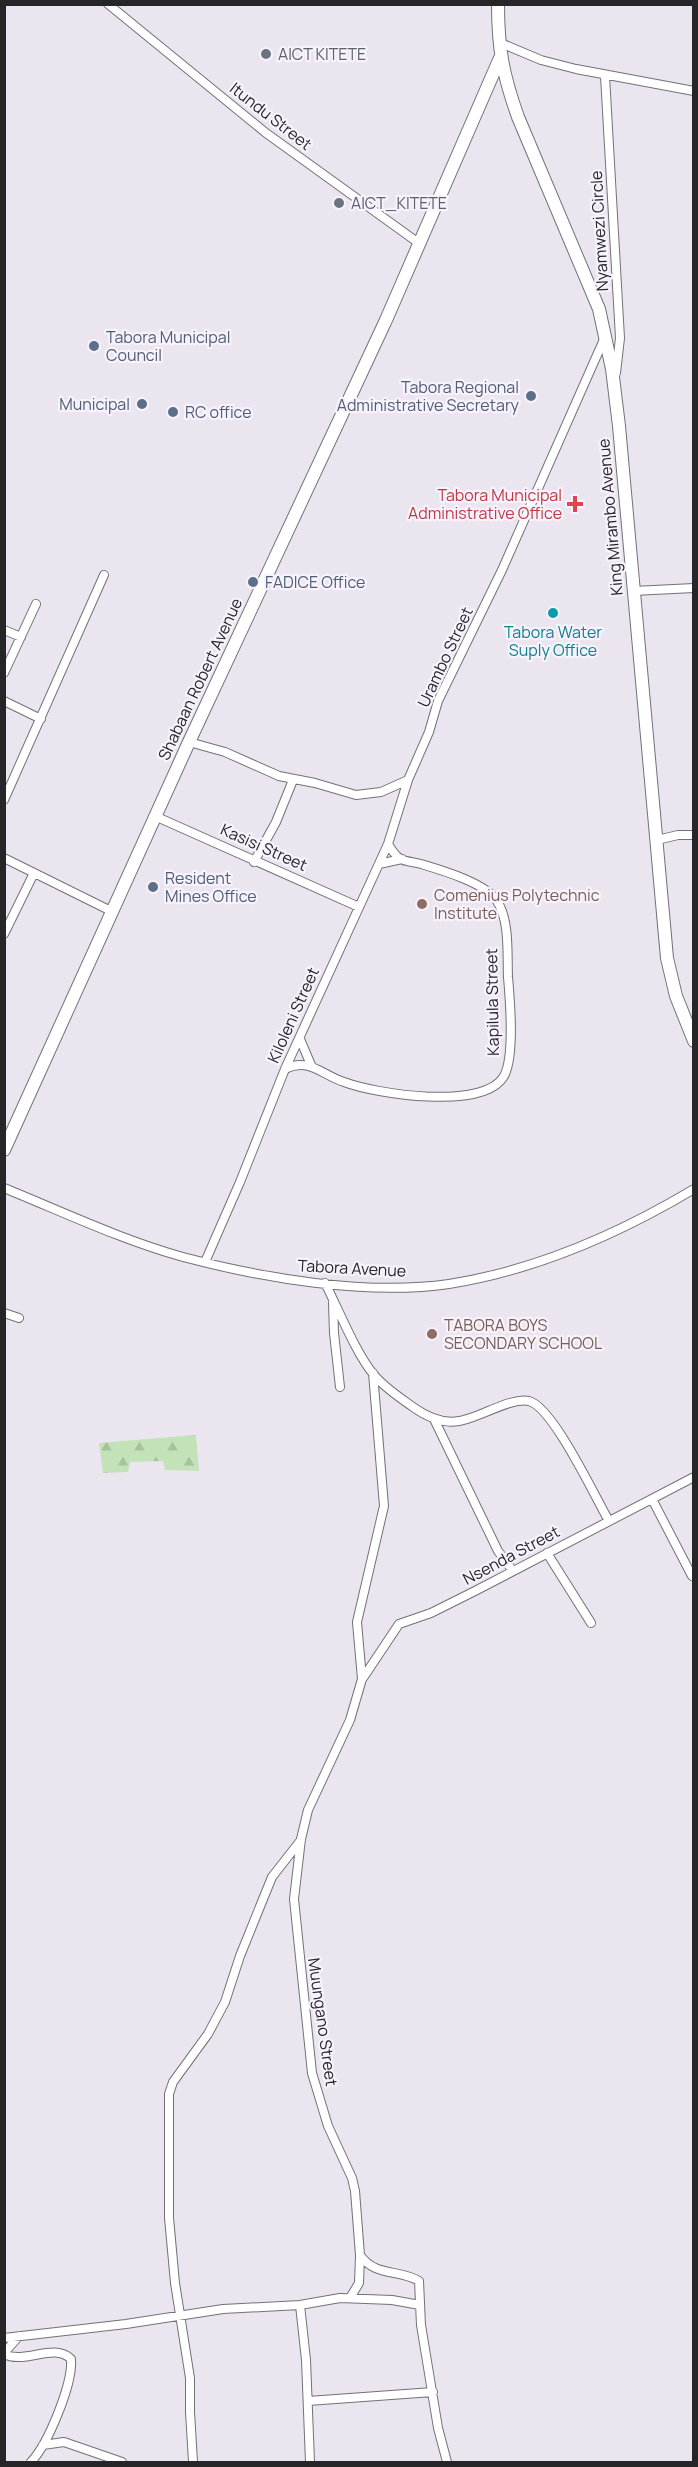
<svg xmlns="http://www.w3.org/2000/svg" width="698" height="2467" font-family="Manrope,sans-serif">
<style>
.forest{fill:url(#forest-firs)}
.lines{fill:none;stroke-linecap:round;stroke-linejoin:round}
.street-casing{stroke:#747078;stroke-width:10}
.secondary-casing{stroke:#747078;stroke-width:14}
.street{stroke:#fff;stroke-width:8}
.secondary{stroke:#fff;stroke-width:12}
.worship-dot{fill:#6b7280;stroke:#f8f2fc;stroke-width:2}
.service-dot{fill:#5c6f8a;stroke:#f8f2fc;stroke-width:2}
.health-dot{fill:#e0444e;stroke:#f8f2fc;stroke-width:2}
.culture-dot{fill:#0f9aa8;stroke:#f8f2fc;stroke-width:2}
.education-dot{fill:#8d6e63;stroke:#f8f2fc;stroke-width:2}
.labels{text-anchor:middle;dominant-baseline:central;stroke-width:4.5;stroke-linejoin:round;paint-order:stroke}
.worship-label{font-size:16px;fill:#5b616d;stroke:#f8f2fc;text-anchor:start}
.street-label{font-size:16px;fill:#262528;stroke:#f8f2fc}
.service-label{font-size:16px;fill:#4e5e75;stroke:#f8f2fc;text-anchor:start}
.health-label{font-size:16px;fill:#be3a42;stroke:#f8f2fc;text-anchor:end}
.culture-label{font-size:16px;fill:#0d838f;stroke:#f8f2fc}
.education-label{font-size:16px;fill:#785e54;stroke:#f8f2fc;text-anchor:start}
</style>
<defs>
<pattern id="forest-firs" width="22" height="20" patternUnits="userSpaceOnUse" patternTransform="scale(1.5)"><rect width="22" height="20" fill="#c3e2b8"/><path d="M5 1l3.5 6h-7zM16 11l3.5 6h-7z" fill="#a7c29e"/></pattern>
</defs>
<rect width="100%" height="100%" fill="#eae5ef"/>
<path class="forest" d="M 196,1435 L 199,1471 L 165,1470 L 163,1461 L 130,1462 L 128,1472 L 103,1473 L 99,1443 Z"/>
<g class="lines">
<g class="street-casing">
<path id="street" d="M 108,4 L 266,133 L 420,244
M 498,42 L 541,60 L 576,69 L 694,91
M 605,76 L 620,338 L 616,373
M 633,591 L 694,588
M 4,630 L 21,637
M 4,673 L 36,604
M 4,701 L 41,719
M 189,742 L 225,752 L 279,776 L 315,783 L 356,795 L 381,792 L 408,780 L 429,732 L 438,701 L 502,570 L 605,337
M 4,800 L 104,575
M 157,817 L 359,907
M 657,840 L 678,835 L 694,835
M 4,858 L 111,911
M 254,862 L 276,822 L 293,780
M 379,864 L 402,859
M 4,934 L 34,873
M 300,1039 L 311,1065
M 285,1069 C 309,1057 322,1075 344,1082 C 376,1094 484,1111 504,1076 C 515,1056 510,1000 508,977 C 507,954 510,921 497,901 C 486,883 441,870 421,864 C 414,862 405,862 399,858 C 394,854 391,849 388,844
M 4,1188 C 63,1212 122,1240 183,1257 C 263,1278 366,1296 449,1284 C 537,1270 617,1235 694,1189
M 205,1262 L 240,1182 L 285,1069 L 388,844 L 408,780
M 325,1283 C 339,1310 355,1352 374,1375 C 385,1388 399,1397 413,1407 C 427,1417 442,1424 459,1421 C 479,1418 511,1397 529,1401 C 553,1407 595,1497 609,1521
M 333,1303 L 334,1333 L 340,1387
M 4,1313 L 19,1318
M 373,1373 L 384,1506 L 357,1622 L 362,1679 L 350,1720 L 308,1810 L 301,1839 L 294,1899 L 312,2073 L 328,2126 L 352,2178 L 355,2191 L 360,2255 C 375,2277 399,2269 419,2281 L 421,2325 L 438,2428 L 447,2462
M 434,1419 L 498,1551 L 513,1571
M 652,1499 L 692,1576
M 547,1553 L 591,1623
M 363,1678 L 399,1624 L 431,1613 L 475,1591 L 694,1477
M 350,2298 L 359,2283 L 360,2256
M 300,2305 L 306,2360 L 310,2462
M 4,2338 L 126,2324 L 223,2309 L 300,2305 L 340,2298 L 392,2300 L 420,2305
M 4,2353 L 19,2336
M 4,2354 C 25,2365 54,2342 71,2359 C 73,2384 48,2444 31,2462
M 308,2401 L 433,2392
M 43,2445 L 64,2442 L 122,2462
M 193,2462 L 190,2412 L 190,2378 L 175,2283 L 169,2218 L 169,2094 L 173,2082 L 208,2034 L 225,2002 L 240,1956 L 272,1877 L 301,1840"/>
</g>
<g class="secondary-casing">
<path id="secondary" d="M 498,4 C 498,49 503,75 518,117 L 599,309 L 612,369 L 619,426 L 667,958 L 676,996 L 694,1041
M 4,1150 L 189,742 L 386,320 L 500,58"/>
</g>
<use href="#street" class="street"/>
<use href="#secondary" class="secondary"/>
</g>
<g class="worship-dot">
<circle cx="266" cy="54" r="6"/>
<circle cx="339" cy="203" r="6"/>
</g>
<g class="service-dot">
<circle cx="94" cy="346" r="6"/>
<circle cx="531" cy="396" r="6"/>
<circle cx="142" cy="404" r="6"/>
<circle cx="173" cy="412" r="6"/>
<circle cx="253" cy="582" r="6"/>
<circle cx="153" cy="887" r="6"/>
</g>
<path class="health-dot" d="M572 495h6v6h6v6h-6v6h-6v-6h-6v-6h6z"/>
<circle class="culture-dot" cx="553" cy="613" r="6"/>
<g class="education-dot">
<circle cx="422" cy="904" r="6"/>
<circle cx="432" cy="1334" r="6"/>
</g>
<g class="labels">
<g class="worship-label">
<text x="278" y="54">AICT KITETE</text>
<text x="351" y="203">AICT_KITETE</text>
</g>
<g class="street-label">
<text transform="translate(271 116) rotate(38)">Itundu Street</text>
<text transform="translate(599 231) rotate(-93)">Nyamwezi Circle</text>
<text transform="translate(610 517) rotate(-95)">King Mirambo Avenue</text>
<text transform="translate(445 657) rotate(-65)">Urambo Street</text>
<text transform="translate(200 679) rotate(-65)">Shabaan Robert Avenue</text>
<text transform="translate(264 847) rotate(24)">Kasisi Street</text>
<text transform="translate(492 1002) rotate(-91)">Kapilula Street</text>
<text transform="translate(293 1015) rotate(-66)">Kiloleni Street</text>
<text transform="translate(352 1268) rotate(3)">Tabora Avenue</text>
<text transform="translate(511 1555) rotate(-28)">Nsenda Street</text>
<text transform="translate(323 2022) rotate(82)">Muungano Street</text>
</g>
<g class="service-label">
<text x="106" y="337">Tabora Municipal<tspan x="106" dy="18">Council</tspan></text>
<text x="519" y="387" text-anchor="end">Tabora Regional<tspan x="519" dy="18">Administrative Secretary</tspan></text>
<text x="130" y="404" text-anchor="end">Municipal</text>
<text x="185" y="412">RC office</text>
<text x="265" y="582">FADICE Office</text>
<text x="165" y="878">Resident<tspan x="165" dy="18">Mines Office</tspan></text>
</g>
<g class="health-label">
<text x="562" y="495">Tabora Municipal<tspan x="562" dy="18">Administrative Office</tspan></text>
</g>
<g class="culture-label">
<text x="553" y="632">Tabora Water<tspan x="553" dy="18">Suply Office</tspan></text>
</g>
<g class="education-label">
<text x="434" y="895">Comenius Polytechnic<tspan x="434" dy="18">Institute</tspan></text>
<text x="444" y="1325">TABORA BOYS<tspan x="444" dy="18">SECONDARY SCHOOL</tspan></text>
</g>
</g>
<rect width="698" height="2467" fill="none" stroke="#262528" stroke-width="12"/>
</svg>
